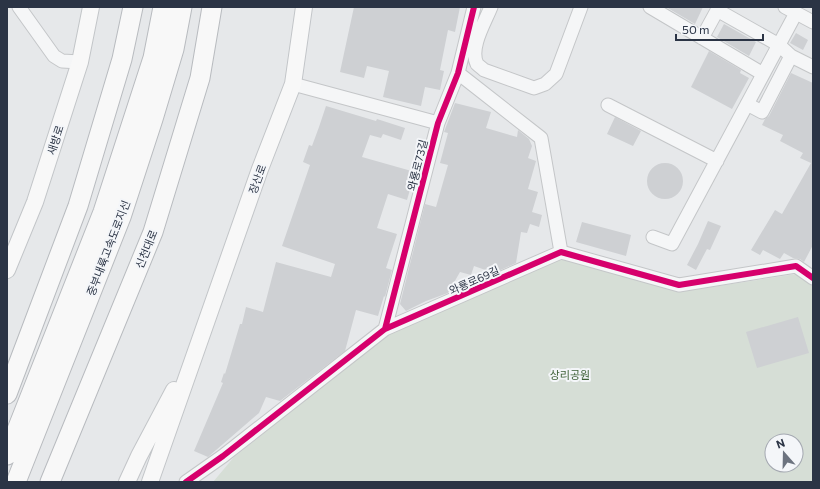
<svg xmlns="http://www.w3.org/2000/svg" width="820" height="489" font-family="Commissioner,'Noto Sans KR',sans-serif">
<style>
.green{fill:#d6ded6;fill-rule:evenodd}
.building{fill:#ced0d3}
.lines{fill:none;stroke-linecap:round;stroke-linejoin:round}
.minor-casing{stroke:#c4c6c8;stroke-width:15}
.major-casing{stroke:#c2c5c8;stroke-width:18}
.highway-casing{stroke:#b8bbbf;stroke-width:21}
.minor{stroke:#f5f6f7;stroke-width:13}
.major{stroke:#f8f8f8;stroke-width:16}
.highway{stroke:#f8f8f8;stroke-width:19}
.cycleway-casing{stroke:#f4f6f9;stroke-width:8}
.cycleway{stroke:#d6006c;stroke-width:6}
.labels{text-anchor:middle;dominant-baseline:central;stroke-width:4;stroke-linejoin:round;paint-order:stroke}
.street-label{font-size:11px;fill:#2b3445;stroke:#f4f6f9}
.park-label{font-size:11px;fill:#3f6138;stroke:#f4f6f9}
</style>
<rect width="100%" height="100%" fill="#e6e8ea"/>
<path class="green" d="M 564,258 L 679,292 L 796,274 L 813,286 L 813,482 L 213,482 L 234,457 L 387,335 ZM 772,441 L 796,441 L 796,465 L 772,465 Z"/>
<path class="building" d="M 354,7 L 460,7 L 455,32 L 448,30 L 440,70 L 444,71 L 440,90 L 425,87 L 421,106 L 383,97 L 389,71 L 367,66 L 364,78 L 340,72 Z
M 666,7 L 703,7 L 695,24 Z
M 724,24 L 756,42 L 749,56 L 717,37 Z
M 796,33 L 808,40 L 803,50 L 790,43 Z
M 709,51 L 741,70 L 740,73 L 749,78 L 732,109 L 691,87 Z
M 791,73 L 813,83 L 813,245 L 804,262 L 800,259 L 793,258 L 784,253 L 780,259 L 763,250 L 760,255 L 751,250 L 775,210 L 782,214 L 811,163 L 800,158 L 803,153 L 780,141 L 783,135 L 762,125 L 765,119 L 769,116 Z
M 455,103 L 491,112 L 486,128 L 517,137 L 518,130 L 529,139 L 532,146 L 528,158 L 536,161 L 528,189 L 538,192 L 532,212 L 542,215 L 539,227 L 530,224 L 527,233 L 521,232 L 516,263 L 494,273 L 474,266 L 471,275 L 460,272 L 448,293 L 426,301 L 406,311 L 400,304 L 425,204 L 436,207 L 448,165 L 440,163 L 448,133 L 444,132 Z
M 326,106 L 376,121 L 377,119 L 405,128 L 401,140 L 383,134 L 381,138 L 370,135 L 362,157 L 415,172 L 407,200 L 388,194 L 377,228 L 397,234 L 386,268 L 392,270 L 385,297 L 384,296 L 378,316 L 356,310 L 345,351 L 280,401 L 266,397 L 259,413 L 208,457 L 194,451 L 223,383 L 221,382 L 224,373 L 225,374 L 240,324 L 242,324 L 246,307 L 263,312 L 276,262 L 331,277 L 335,264 L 282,246 L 310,165 L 303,162 L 309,145 L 312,146 L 319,127 Z
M 615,117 L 641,131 L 633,146 L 607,134 Z
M647 181a18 18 0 1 1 36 0a18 18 0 1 1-36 0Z
M 708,221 L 721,226 L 710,250 L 707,249 L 696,270 L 687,265 L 698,244 Z
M 582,222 L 631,235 L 626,256 L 576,242 Z
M 798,317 L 809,353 L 757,368 L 746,332 Z"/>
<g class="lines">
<g class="minor-casing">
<path id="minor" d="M 19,7 L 54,56 L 62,61 L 80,62
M 491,7 C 485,22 469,48 477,64 C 479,66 482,68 484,70 L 534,88 L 545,84 L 556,74 L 581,7
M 650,7 L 763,74
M 785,7 L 813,22
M 717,10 L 779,45 L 791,56 L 813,67
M 702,38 L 719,7
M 458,73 L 541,138 L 561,252
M 293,84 L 438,123
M 747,104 L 762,112 L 791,56
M 608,105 L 717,161
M 653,237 L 672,244 L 796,13
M 385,329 L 438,123 L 458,73 L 474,7
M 186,482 L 223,456 L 385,329 L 561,252 L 679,285 L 796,266 L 813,278"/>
</g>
<g class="major-casing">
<path id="major" d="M 7,270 L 35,202 L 80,62 L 91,7
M 127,482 L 139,456 L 174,390
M 150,482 L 260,169 L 293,84 L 304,7"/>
</g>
<g class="highway-casing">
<path id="highway" d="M 7,394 L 78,206 L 122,59 L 133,7
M 7,455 L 103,212 L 153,58 L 163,7
M 16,482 L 121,217 L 153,119 L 174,49 L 182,7
M 50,482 L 153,232 L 200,78 L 212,7"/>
</g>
<use href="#minor" class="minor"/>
<use href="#major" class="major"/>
<use href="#highway" class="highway"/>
<g class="cycleway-casing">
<path id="cycleway" d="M 385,329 L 438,123 L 458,73 L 474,7
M 186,482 L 223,456 L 385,329 L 561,252 L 679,285 L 796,266 L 813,278"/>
</g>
<use href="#cycleway" class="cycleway"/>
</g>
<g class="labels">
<g class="street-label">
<text transform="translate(55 140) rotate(-72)">새방로</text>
<text transform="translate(417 165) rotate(-76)">와룡로73길</text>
<text transform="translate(257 179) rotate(-70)">장산로</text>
<text transform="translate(108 248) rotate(-69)">중부내륙고속도로지선</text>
<text transform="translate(146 249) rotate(-68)">신천대로</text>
<text transform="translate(474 280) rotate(-24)">와룡로69길</text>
</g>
<g class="park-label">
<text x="570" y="374">상리공원</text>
</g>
</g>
<rect width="820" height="489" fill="none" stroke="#2b3445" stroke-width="16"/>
<g transform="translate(784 453) rotate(340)"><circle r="19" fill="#f4f6f9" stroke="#a4a8b1"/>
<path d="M0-3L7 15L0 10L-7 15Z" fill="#6c737f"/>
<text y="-6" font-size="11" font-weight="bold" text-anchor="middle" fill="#2b3445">N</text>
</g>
<path d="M676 34v6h87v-6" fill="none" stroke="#2b3445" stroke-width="2"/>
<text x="682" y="34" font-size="12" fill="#2b3445" stroke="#f4f6f9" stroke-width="3" paint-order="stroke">50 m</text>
</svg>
